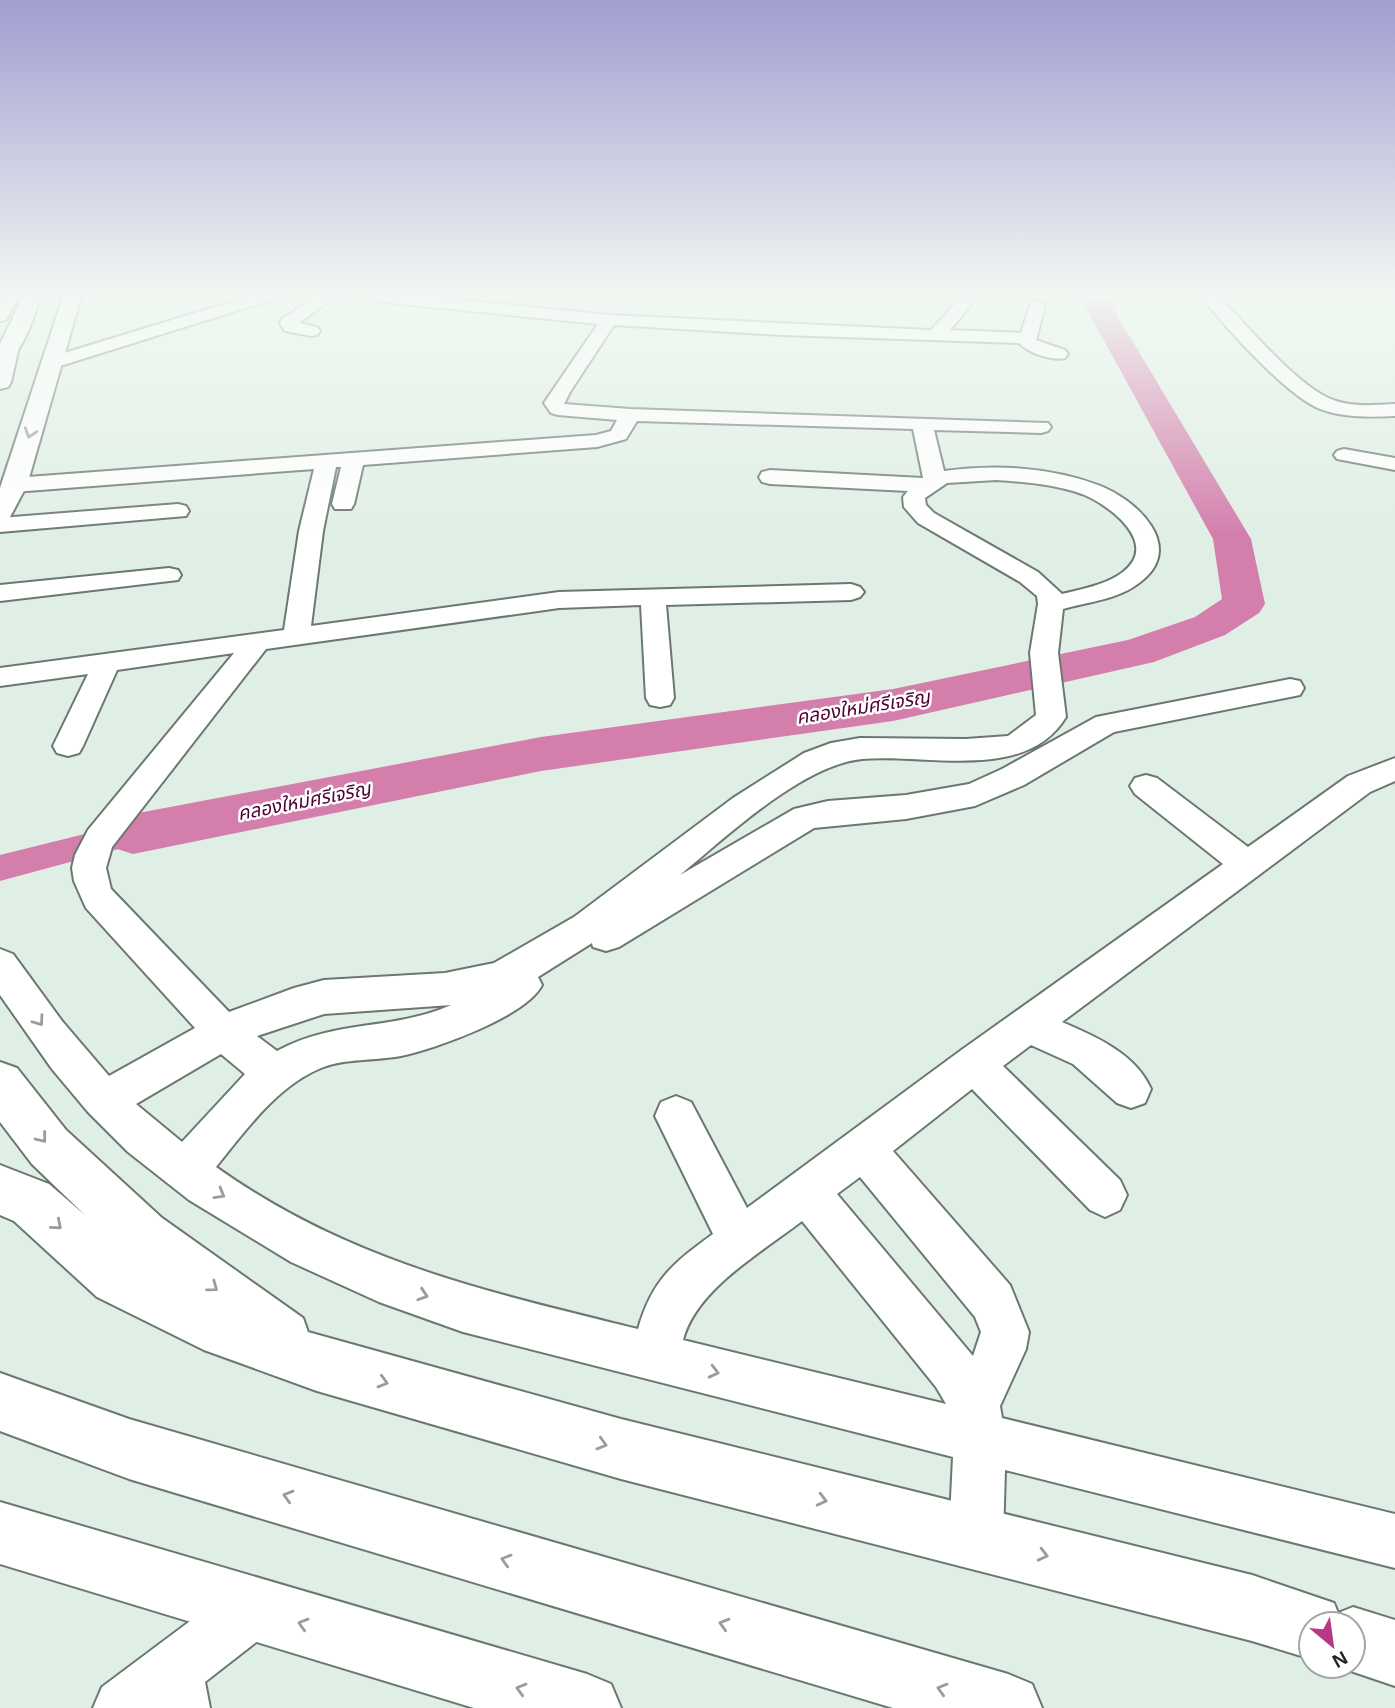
<svg xmlns="http://www.w3.org/2000/svg" width="1395" height="1708" font-family="Helvetica,'Noto Sans Thai',sans-serif">
<style>
.lines{fill:none;stroke-linecap:round;stroke-linejoin:round}
.canal{fill:#d47eac;fill-rule:evenodd}
.river{fill:#d47eac;fill-rule:evenodd}
.minor-casing{stroke:#6b7870;stroke-width:4}
.major-casing{stroke:#6b7870;stroke-width:4}
.highway-casing{stroke:#6b7870;stroke-width:4}
.minor{fill:#fff;fill-rule:evenodd}
.major{fill:#fff;fill-rule:evenodd}
.highway{fill:#fff;fill-rule:evenodd}
.oneway{stroke:#9a9c9b}
.labels{text-anchor:middle;dominant-baseline:central;stroke-width:5;stroke-linejoin:round;paint-order:stroke}
.water-label{font-size:19px;font-style:italic;fill:#500035;stroke:#fff}
</style>
<rect width="100%" height="100%" fill="#e0efe5"/>
<g class="lines">
<path class="canal" d="M 133,822 L 144,826 L 148,834 L 144,842 L 0,881 L 0,855 Z"/>
<path class="river" d="M 1080,297 L 1106,297 L 1251,539 L 1265,604 L 1259,613 L 1225,635 L 1154,662 L 893,721 L 541,771 L 133,854 L 114,848 L 106,834 L 114,820 L 133,814 L 541,737 L 893,689 L 1128,640 L 1195,617 L 1222,599 L 1213,539 Z"/>
<g class="minor-casing">
<path id="minor" d="M 3,297 L 19,297 L 6,320 L 0,321 L 0,302 Z
M 247,297 L 273,297 L 271,300 L 60,366 L 54,367 L 45,362 L 48,358 Z
M 316,297 L 335,297 L 299,323 L 317,327 L 320,331 L 317,335 L 311,336 L 285,331 L 280,323 L 282,319 Z
M 373,297 L 431,297 L 609,315 L 931,330 L 957,302 L 963,300 L 971,305 L 950,330 L 1021,333 L 1031,302 L 1037,300 L 1045,305 L 1036,340 L 1065,350 L 1068,354 L 1065,358 C 1051,361 1029,353 1019,343 L 782,335 L 614,325 L 570,392 L 564,404 L 630,409 L 1048,423 L 1051,427 L 1048,431 L 1041,433 L 934,430 L 944,471 C 994,464 1050,467 1098,485 C 1136,499 1188,547 1139,583 C 1119,599 1088,602 1063,609 L 1058,653 L 1066,717 C 1026,783 926,753 862,759 C 802,765 726,837 680,875 L 794,809 L 828,801 L 906,795 L 969,784 L 1002,769 L 1096,717 L 1290,679 L 1300,681 L 1304,688 L 1300,695 L 1290,697 L 1114,732 L 1024,785 L 975,806 L 906,819 L 814,828 L 619,947 L 606,951 L 593,947 L 592,943 L 538,977 L 542,985 C 527,1016 435,1049 401,1056 C 375,1061 346,1058 321,1068 C 277,1086 245,1131 216,1167 C 348,1261 484,1291 638,1329 C 652,1280 673,1263 713,1234 L 655,1116 L 661,1102 L 676,1096 L 691,1102 L 747,1208 L 960,1051 L 1223,864 L 1135,794 L 1130,786 L 1135,778 L 1146,775 L 1157,778 L 1248,847 L 1348,776 L 1395,758 L 1395,781 L 1370,792 L 1062,1022 C 1095,1036 1136,1054 1151,1089 L 1145,1103 L 1131,1108 L 1117,1103 L 1073,1064 L 1031,1045 L 1003,1066 L 1120,1180 L 1127,1195 L 1120,1210 L 1105,1217 L 1090,1210 L 972,1089 L 893,1151 L 1010,1285 L 1029,1332 L 1026,1349 L 1000,1406 L 1002,1418 L 1395,1514 L 1395,1568 L 1005,1470 L 1003,1539 L 995,1558 L 976,1566 L 957,1558 L 949,1539 L 953,1457 L 463,1332 L 379,1302 L 291,1262 L 189,1200 L 128,1152 L 88,1112 L 52,1069 L 0,995 L 0,949 L 13,954 L 62,1021 L 109,1076 L 195,1028 L 86,908 L 74,881 L 72,868 L 75,855 L 88,830 L 234,653 L 117,670 L 83,746 L 79,753 L 68,756 L 57,753 L 53,746 L 88,674 L 0,686 L 0,668 L 284,630 L 299,531 L 314,469 L 14,492 L 6,490 L 3,485 L 6,480 L 14,478 L 596,435 L 611,431 L 617,420 L 558,415 L 551,413 L 544,403 L 598,324 L 381,302 ZM 637,421 L 913,429 L 923,478 L 770,470 L 762,472 L 759,477 L 762,482 L 770,484 L 908,491 L 903,497 L 904,507 L 918,523 L 1020,582 L 1037,596 L 1038,604 L 1030,653 L 1036,715 L 1008,736 L 966,739 L 860,738 L 831,743 L 804,753 L 733,798 L 574,917 L 494,963 L 445,973 L 324,980 L 294,988 L 229,1012 L 111,889 L 106,868 L 112,847 L 266,649 L 559,608 L 641,605 L 646,698 L 650,705 L 660,707 L 670,705 L 674,698 L 666,605 L 851,600 L 860,597 L 864,592 L 860,587 L 851,584 L 559,592 L 311,626 L 323,531 L 336,467 L 341,467 L 332,504 L 335,509 L 351,509 L 354,504 L 363,465 L 597,447 L 626,439 ZM 996,480 C 1025,482 1054,484 1082,494 C 1108,504 1161,543 1123,572 C 1106,585 1082,589 1062,594 L 1038,572 L 934,513 L 926,505 L 925,498 L 947,483 ZM 451,1005 C 392,1031 336,1019 277,1051 L 257,1036 L 324,1014 ZM 221,1054 L 245,1074 L 182,1142 L 136,1104 ZM 860,1177 L 975,1317 L 981,1332 L 973,1356 L 837,1194 ZM 802,1221 L 936,1387 L 946,1404 L 683,1340 C 696,1289 762,1252 802,1221 Z
M 1202,297 L 1219,297 C 1247,325 1300,390 1336,401 C 1354,407 1376,405 1395,404 L 1395,416 C 1370,417 1343,418 1320,409 C 1287,396 1224,326 1202,297 Z
M 1344,449 L 1395,458 L 1395,470 L 1337,459 L 1334,455 L 1337,451 Z
M 178,504 L 186,506 L 189,511 L 186,516 L 0,532 L 0,518 Z
M 169,568 L 178,570 L 181,575 L 178,580 L 0,601 L 0,585 Z
M 253,1581 L 273,1589 L 281,1609 L 273,1629 L 205,1682 L 210,1708 L 93,1708 L 102,1687 L 233,1589 Z"/>
</g>
<g class="major-casing">
<path id="major" d="M 9,341 L 16,343 L 19,347 L 11,382 L 8,387 L 0,389 L 0,345 Z"/>
</g>
<g class="highway-casing">
<path id="highway" d="M 23,297 L 41,297 C 33,317 23,358 0,363 L 0,344 Z
M 63,297 L 81,297 L 27,485 L 9,519 L 0,521 L 0,488 Z
M 0,1062 L 17,1068 L 66,1130 L 162,1218 L 303,1318 L 308,1332 L 621,1419 L 1252,1575 L 1334,1603 L 1338,1613 L 1353,1607 L 1395,1620 L 1395,1686 L 1336,1666 L 1353,1666 L 1353,1624 L 1311,1624 L 1311,1659 L 1252,1641 L 621,1479 L 317,1391 L 204,1350 L 97,1297 L 14,1221 L 0,1215 L 0,1165 L 49,1184 L 86,1216 L 32,1164 L 0,1122 Z
M 0,1373 L 129,1419 L 1008,1674 L 1032,1684 L 1042,1708 L 893,1708 L 129,1479 L 0,1431 Z
M 0,1502 L 587,1674 L 611,1684 L 621,1708 L 474,1708 L 0,1564 Z"/>
</g>
<use href="#minor" class="minor"/>
<use href="#major" class="major"/>
<use href="#highway" class="highway"/>
</g>
<defs><path id="oneway-chevron" d="M-2-3.5L2.5 0L-2 3.5" fill="none" stroke-width="1.6" stroke-linecap="round" stroke-linejoin="round" transform="scale(1.75)"/></defs>
<g class="oneway">
<use href="#oneway-chevron" transform="translate(30 433) rotate(108)"/>
<use href="#oneway-chevron" transform="translate(39 1021) rotate(54)"/>
<use href="#oneway-chevron" transform="translate(42 1138) rotate(52)"/>
<use href="#oneway-chevron" transform="translate(220 1194) rotate(30)"/>
<use href="#oneway-chevron" transform="translate(57 1225) rotate(41)"/>
<use href="#oneway-chevron" transform="translate(213 1287) rotate(36)"/>
<use href="#oneway-chevron" transform="translate(423 1295) rotate(18)"/>
<use href="#oneway-chevron" transform="translate(714 1372) rotate(14)"/>
<use href="#oneway-chevron" transform="translate(383 1382) rotate(16)"/>
<use href="#oneway-chevron" transform="translate(602 1444) rotate(16)"/>
<use href="#oneway-chevron" transform="translate(288 1496) rotate(-164)"/>
<use href="#oneway-chevron" transform="translate(822 1500) rotate(14)"/>
<use href="#oneway-chevron" transform="translate(1043 1555) rotate(14)"/>
<use href="#oneway-chevron" transform="translate(506 1560) rotate(-164)"/>
<use href="#oneway-chevron" transform="translate(303 1624) rotate(-164)"/>
<use href="#oneway-chevron" transform="translate(724 1624) rotate(-164)"/>
<use href="#oneway-chevron" transform="translate(521 1689) rotate(-164)"/>
<use href="#oneway-chevron" transform="translate(942 1689) rotate(-164)"/>
</g>
<linearGradient id="sky" x2="0" y2="1"><stop stop-color="#a09ed0"/><stop offset="0.55" stop-color="#f1f8f3"/><stop offset="1" stop-color="#f1f8f3" stop-opacity="0"/></linearGradient>
<rect width="1395" height="536" fill="url(#sky)"/>
<g class="labels">
<g class="water-label">
<text transform="translate(863 707) rotate(-9)">คลองใหม่ศรีเจริญ</text>
<text transform="translate(304 801) rotate(-11)">คลองใหม่ศรีเจริญ</text>
</g>
</g>
<g transform="translate(1332 1645) rotate(151)"><circle r="33" fill="#ffffff" stroke="#a5a7a6" stroke-width="2"/>
<path d="M0-5L12 26L0 18L-12 26Z" fill="#b73885"/>
<text y="-10" font-size="19" font-weight="bold" text-anchor="middle" fill="#1f2421">N</text>
</g>
</svg>
